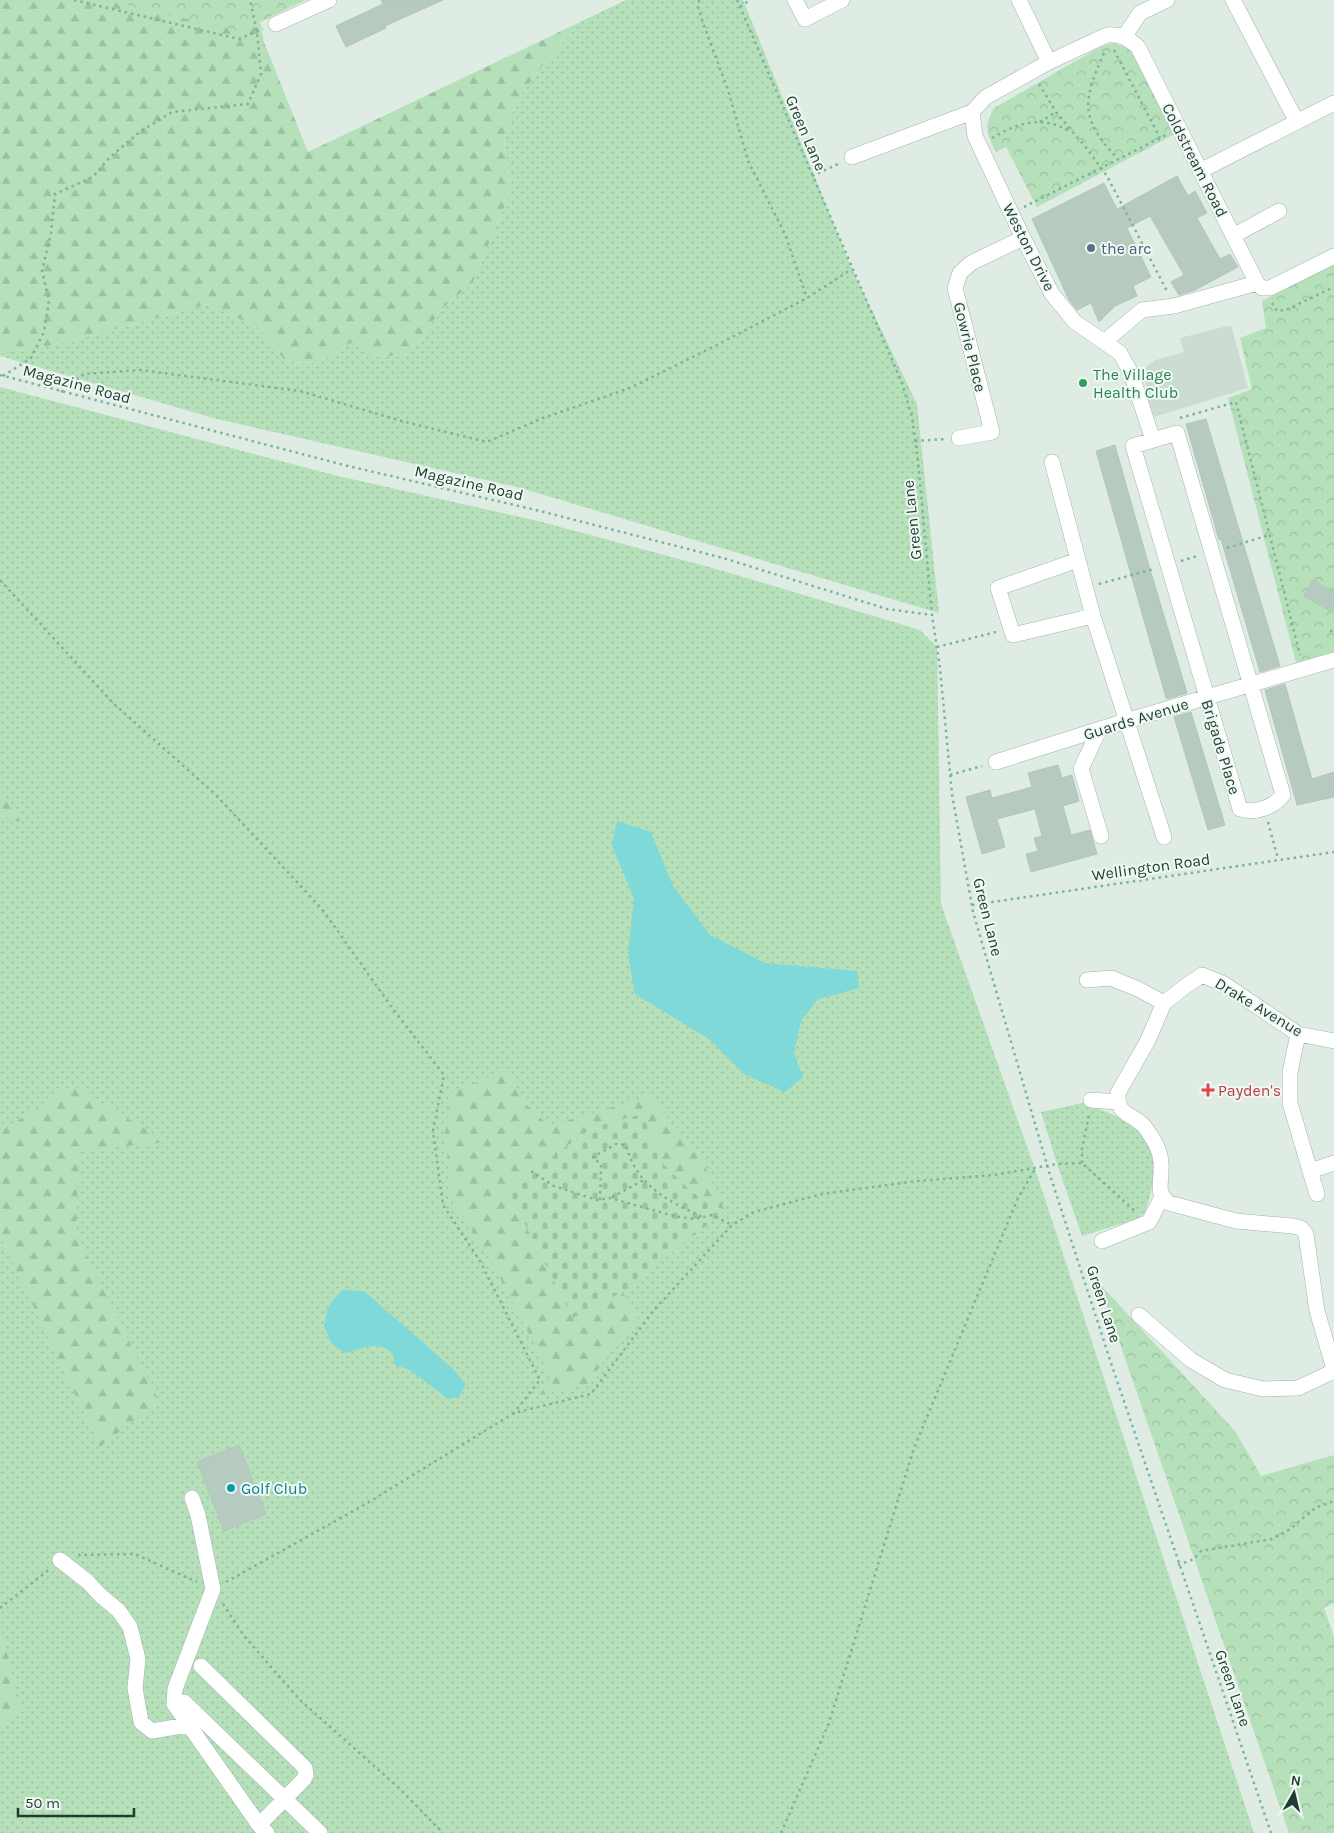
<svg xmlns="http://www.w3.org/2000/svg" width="1334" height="1833" font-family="Karla,sans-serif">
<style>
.built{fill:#cddcd3}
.grass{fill:url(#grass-dots)}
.forest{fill:url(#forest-firs)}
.cemetery{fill:url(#cemetery-stones)}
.park{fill:url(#park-crowns)}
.water{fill:#7fd9d8}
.building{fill:#b7cabf;stroke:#b1c7ba}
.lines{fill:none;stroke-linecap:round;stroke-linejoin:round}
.minor-casing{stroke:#a1b4aa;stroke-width:16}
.path{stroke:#7bb499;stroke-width:2.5;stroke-dasharray:2.5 4;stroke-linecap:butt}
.minor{stroke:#fff;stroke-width:15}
.service-dot{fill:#5c6f8a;stroke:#f0f8f3;stroke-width:2}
.leisure-dot{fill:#2e9e5b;stroke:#f0f8f3;stroke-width:2}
.health-dot{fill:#e0444e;stroke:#f0f8f3;stroke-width:2}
.culture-dot{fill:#0f9aa8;stroke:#f0f8f3;stroke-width:2}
.labels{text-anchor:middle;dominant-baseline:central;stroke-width:4;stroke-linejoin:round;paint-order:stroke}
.street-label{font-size:16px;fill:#1e3e30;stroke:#f0f8f3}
.service-label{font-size:16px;fill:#4e5e75;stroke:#f0f8f3;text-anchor:start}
.leisure-label{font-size:16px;fill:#27864d;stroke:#f0f8f3;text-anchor:start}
.health-label{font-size:16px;fill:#be3a42;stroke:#f0f8f3;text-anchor:start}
.culture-label{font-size:16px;fill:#0d838f;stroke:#f0f8f3;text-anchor:start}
</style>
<defs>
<pattern id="grass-dots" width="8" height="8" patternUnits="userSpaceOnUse" patternTransform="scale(1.25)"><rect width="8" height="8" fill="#b5e0ba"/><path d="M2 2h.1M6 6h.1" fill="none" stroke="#9bc1a0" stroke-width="1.8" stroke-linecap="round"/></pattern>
<pattern id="forest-firs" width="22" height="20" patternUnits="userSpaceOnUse" patternTransform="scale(1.25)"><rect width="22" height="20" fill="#b5e0ba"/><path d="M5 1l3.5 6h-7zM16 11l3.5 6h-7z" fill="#9bc1a0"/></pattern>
<pattern id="cemetery-stones" width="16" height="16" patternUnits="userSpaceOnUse" patternTransform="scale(1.25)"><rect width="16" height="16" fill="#b5e0ba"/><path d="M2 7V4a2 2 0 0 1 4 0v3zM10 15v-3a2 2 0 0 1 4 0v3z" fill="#9bc1a0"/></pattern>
<pattern id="park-crowns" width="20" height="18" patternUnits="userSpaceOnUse" patternTransform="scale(1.25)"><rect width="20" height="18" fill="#b5e0ba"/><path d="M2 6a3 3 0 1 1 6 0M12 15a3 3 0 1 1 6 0" fill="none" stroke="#9bc1a0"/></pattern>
</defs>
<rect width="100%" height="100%" fill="#dfece4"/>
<path class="built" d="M 1231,325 L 1248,388 L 1154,417 L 1147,395 L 1145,373 L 1146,367 L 1156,360 L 1184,352 L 1180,338 Z"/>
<path class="grass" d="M 626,0 L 743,0 L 852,269 L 917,404 L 939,613 L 517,487 L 217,419 L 0,356 L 0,353 L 53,345 L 140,323 L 207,304 L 259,328 L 286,362 L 318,363 L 350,343 L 380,357 L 410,354 L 441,310 L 473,282 L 511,190 L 504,140 L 516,101 L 547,60 L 582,21 Z
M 0,387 L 338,476 L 538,521 L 720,570 L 920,630 L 937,647 L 941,904 L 1035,1169 L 1254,1833 L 0,1833 Z
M 1082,1103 C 1108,1111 1151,1128 1154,1160 C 1156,1178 1150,1196 1145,1213 L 1136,1219 L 1082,1236 L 1057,1164 L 1041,1112 Z"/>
<path class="forest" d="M 0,0 L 305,0 L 260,22 L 264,42 L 308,152 L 582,21 L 547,60 L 516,101 L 504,140 L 511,190 L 473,282 L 441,310 L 410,354 L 380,357 L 350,343 L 318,363 L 286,362 L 259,328 L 207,304 L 140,323 L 53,345 L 0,353 Z
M 0,788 L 0,789 L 29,835 L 0,812 Z
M 506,1070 L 527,1105 L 549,1126 L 649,1096 L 701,1158 L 725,1211 L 693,1193 L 664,1165 L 642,1114 L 592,1128 L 552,1158 L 573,1318 L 622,1292 L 640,1314 L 586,1385 L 540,1395 L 551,1377 L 486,1251 L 453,1204 L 445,1132 L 451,1093 Z
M 72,1085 L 167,1142 L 79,1151 L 76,1234 L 159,1401 L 100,1447 L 0,1236 L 0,1132 Z
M 0,1626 L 21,1708 L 0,1727 Z"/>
<path class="cemetery" d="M 642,1114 L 664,1165 L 693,1193 L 725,1211 L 622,1292 L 573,1318 L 507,1189 L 592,1128 Z"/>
<path class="park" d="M 103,0 L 305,0 L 240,31 Z
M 1114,43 L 1129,49 L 1136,58 L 1175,134 L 1037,207 L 1006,147 L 996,152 C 987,133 983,128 994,108 L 1102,46 Z
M 1334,264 L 1334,652 L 1296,663 L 1228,398 L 1252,389 L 1240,338 L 1266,328 L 1262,301 Z
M 1099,1283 L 1235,1431 L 1261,1476 L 1334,1455 L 1334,1603 L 1324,1608 L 1334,1637 L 1334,1833 L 1289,1833 Z"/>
<path class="water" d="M 617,821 L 651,832 L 673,886 L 710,935 L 765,963 L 857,971 L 859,988 L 818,999 L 801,1021 L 794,1053 L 803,1077 L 785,1092 L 744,1074 L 709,1039 L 635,994 L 628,953 L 634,898 L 612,846 Z
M 342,1290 L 364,1291 L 452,1368 L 466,1384 L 459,1397 L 448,1399 L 410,1370 L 395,1365 L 393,1353 C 376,1340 364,1348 345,1353 L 331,1343 L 324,1326 L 328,1307 Z"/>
<path class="building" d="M 381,0 L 443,0 L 385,26 L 386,28 L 346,47 L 336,26 L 383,4 Z
M 1177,176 L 1188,196 L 1195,191 L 1207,213 L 1197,218 L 1220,259 L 1230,254 L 1238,267 L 1195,290 L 1179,295 L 1171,282 L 1184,275 L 1150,216 L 1127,228 L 1151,277 L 1133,286 L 1137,296 L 1115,306 L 1099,322 L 1091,303 L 1077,310 L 1069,300 L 1032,219 L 1104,183 L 1117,209 Z
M 1206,419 L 1280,666 L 1260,672 L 1221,539 L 1219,540 L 1186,424 Z
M 1115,445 L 1147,559 L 1187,693 L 1168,699 L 1166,698 L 1096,451 Z
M 1313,580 L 1334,592 L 1334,613 L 1304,596 Z
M 1285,684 L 1312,779 L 1334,772 L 1334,797 L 1297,805 L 1265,690 Z
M 1191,712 L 1225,825 L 1208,830 L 1174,717 Z
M 1058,765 L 1062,778 L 1072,775 L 1079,801 L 1063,806 L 1071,835 L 1090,830 L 1097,854 L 1031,872 L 1026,854 L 1038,851 L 1034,838 L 1042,836 L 1035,809 L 997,819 L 1005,847 L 982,854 L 966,797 L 990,790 L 992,798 L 1032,787 L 1028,773 Z
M 239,1445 L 266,1514 L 224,1531 L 197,1462 Z"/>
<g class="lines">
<g class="minor-casing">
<path id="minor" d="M 795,0 L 805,19 L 842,0
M 1019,0 L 1049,62
M 1233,0 L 1297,122
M 276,24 L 329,0
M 1124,37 L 1140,13 L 1167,0
M 972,112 L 975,136 L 1023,238 L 1052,294 L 1075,322 L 1120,353 L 1131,373 L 1153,440
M 852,157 L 972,112 L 986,97 L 1049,62 L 1107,35 C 1120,34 1128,38 1138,47 L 1257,283 L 1262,288 L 1270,288 L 1334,256
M 1200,171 L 1334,103
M 1233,236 L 1279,211
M 1104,342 L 1142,310 L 1174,306 L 1257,283
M 1177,433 L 1283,795 C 1274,807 1255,814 1240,809 L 1133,446 Z
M 959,438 L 992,432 L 955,288 L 960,273 L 971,263 L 1023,238
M 1052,462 L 1093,616 L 1164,837
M 1078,560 L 998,588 L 1013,635 L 1093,616
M 1099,730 L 1081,769 L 1101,836
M 996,762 L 1126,721 L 1334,660
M 1087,980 L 1111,978 L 1138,989 L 1164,1003
M 1298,1034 L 1290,1072 L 1290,1103 L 1310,1171 L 1334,1163
M 1334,1041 L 1298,1034 L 1224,984 L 1202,975 L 1183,988 L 1164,1003 L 1147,1042 L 1118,1093 C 1117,1116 1130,1112 1143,1125 C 1147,1129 1151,1136 1154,1141 C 1160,1151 1162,1160 1161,1171 C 1161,1186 1156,1192 1169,1203 L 1236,1221 L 1293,1226 L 1301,1228 L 1306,1234 L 1317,1311 L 1334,1369
M 1091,1100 L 1118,1102
M 1310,1171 L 1317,1194
M 1102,1241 L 1149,1222 L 1162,1197
M 1139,1315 L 1191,1360 L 1225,1380 L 1263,1389 L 1298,1388 L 1334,1371
M 192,1498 L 198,1515 L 213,1589 L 175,1689 L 174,1704 L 259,1825 L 267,1833
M 60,1560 L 88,1582 L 100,1595 L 119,1611 L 130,1627 L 138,1659 L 135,1688 L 141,1722 L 152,1731 L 188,1725
M 201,1666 L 305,1768 L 306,1775 L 304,1779 L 259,1825
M 174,1704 L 184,1702 L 320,1833"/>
</g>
<path class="path" d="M 74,0 L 239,39 L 263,29
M 699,0 L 698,7 L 703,23 L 728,90 L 748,161 L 785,234 L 807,298
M 737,0 L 902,383 L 912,417 L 918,461 L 932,615 L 940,668 L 952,794 L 973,912 L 1050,1175 L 1112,1366 L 1271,1833
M 740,7 L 750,0
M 1114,50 L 1160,138
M 1104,53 C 1082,102 1080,119 1118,159
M 1039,84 L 1056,112 L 1088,150 L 1107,176 L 1167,291
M 1040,122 L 1056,112
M 992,138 C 1019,122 1043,115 1071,132
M 812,176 L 838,164
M 1024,207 L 1166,135
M 1272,303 L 1277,311 L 1286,310 L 1334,287
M 0,375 L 344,465 L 540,511 L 723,558 L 887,609 L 932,615
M 3,376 L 31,358 L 44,332 L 49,300 L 42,271 L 51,233 L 55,194 L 93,177 L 110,157 L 141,131 L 172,112 L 248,104 L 261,74 L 257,32 L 250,0
M 61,392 L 84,374 L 140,370 L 300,391 L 405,422 L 487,442 L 543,418 L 630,388 L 717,345 L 807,298 L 852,269
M 1180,418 L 1236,402 L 1300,655
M 915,441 L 946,439
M 1227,548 L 1269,535
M 1181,561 L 1197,556
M 0,580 L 113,703 L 216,795 L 322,909 L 393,1009 L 444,1075 L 433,1131 L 443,1205 L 480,1261 L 540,1380 L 514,1413
M 1099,584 L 1154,569
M 1330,631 L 1334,631
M 937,647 L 996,632
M 950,775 L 982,766
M 1268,822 L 1278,859
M 972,905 L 1334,852
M 1082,1163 L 1082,1149 L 1089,1115
M 531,1171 L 554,1186 L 597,1200 L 610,1198 L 674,1216 L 694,1219 L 712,1215 L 732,1225
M 612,1197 L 644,1180
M 600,1200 L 601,1165 L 593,1157 L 616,1144 L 626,1145 C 637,1186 665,1199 702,1217
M 78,1555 L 135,1554 L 197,1582
M 1178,1565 L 1194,1559 L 1201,1551 L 1272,1539 L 1290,1529 L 1315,1508 L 1334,1501
M 226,1582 L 364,1505 L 514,1413 L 591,1394 L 654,1310 L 732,1225 L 754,1212 L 822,1194 L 917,1181 L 994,1175 L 1057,1164 L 1082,1163 L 1136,1212
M 223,1604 L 244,1636 L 300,1700 L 400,1789 L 443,1833
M 0,1608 L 50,1569
M 781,1833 L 829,1723 L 914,1448 L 1018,1198 L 1035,1169"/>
<use href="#minor" class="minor"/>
</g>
<circle class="service-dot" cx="1091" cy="248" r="5"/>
<circle class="leisure-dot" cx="1083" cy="383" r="5"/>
<path class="health-dot" d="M1205.5 1082.5h5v5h5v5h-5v5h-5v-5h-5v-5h5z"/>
<circle class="culture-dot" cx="231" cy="1488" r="5"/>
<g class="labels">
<g class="street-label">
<text transform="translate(806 133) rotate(67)">Green Lane</text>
<text transform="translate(1195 160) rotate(63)">Coldstream Road</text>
<text transform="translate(1029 247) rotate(63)">Weston Drive</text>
<text transform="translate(970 347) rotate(76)">Gowrie Place</text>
<text transform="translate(77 384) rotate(15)">Magazine Road</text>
<text transform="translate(469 483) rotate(13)">Magazine Road</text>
<text transform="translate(912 520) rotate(-96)">Green Lane</text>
<text transform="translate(1136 719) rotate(-17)">Guards Avenue</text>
<text transform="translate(1221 747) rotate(73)">Brigade Place</text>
<text transform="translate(1151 867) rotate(-8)">Wellington Road</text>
<text transform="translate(988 917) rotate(76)">Green Lane</text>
<text transform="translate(1259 1007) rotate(31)">Drake Avenue</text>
<text transform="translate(1104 1304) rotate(72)">Green Lane</text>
<text transform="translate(1233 1688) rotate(71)">Green Lane</text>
</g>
<g class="service-label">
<text x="1101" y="248">the arc</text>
</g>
<g class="leisure-label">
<text x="1093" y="374">The Village<tspan x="1093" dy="18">Health Club</tspan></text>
</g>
<g class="health-label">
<text x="1218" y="1090">Payden's</text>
</g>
<g class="culture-label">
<text x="241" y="1488">Golf Club</text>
</g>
</g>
<g transform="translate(1294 1793) rotate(8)" stroke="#f0f8f3" stroke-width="4" paint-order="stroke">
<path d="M0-4L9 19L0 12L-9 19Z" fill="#1e3e30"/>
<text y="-8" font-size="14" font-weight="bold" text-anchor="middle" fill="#1e3e30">N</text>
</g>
<path d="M18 1808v8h116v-8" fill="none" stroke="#1e3e30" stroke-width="2.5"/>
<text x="25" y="1808" font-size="15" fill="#1e3e30" stroke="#f0f8f3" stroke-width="4" paint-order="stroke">50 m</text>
</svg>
